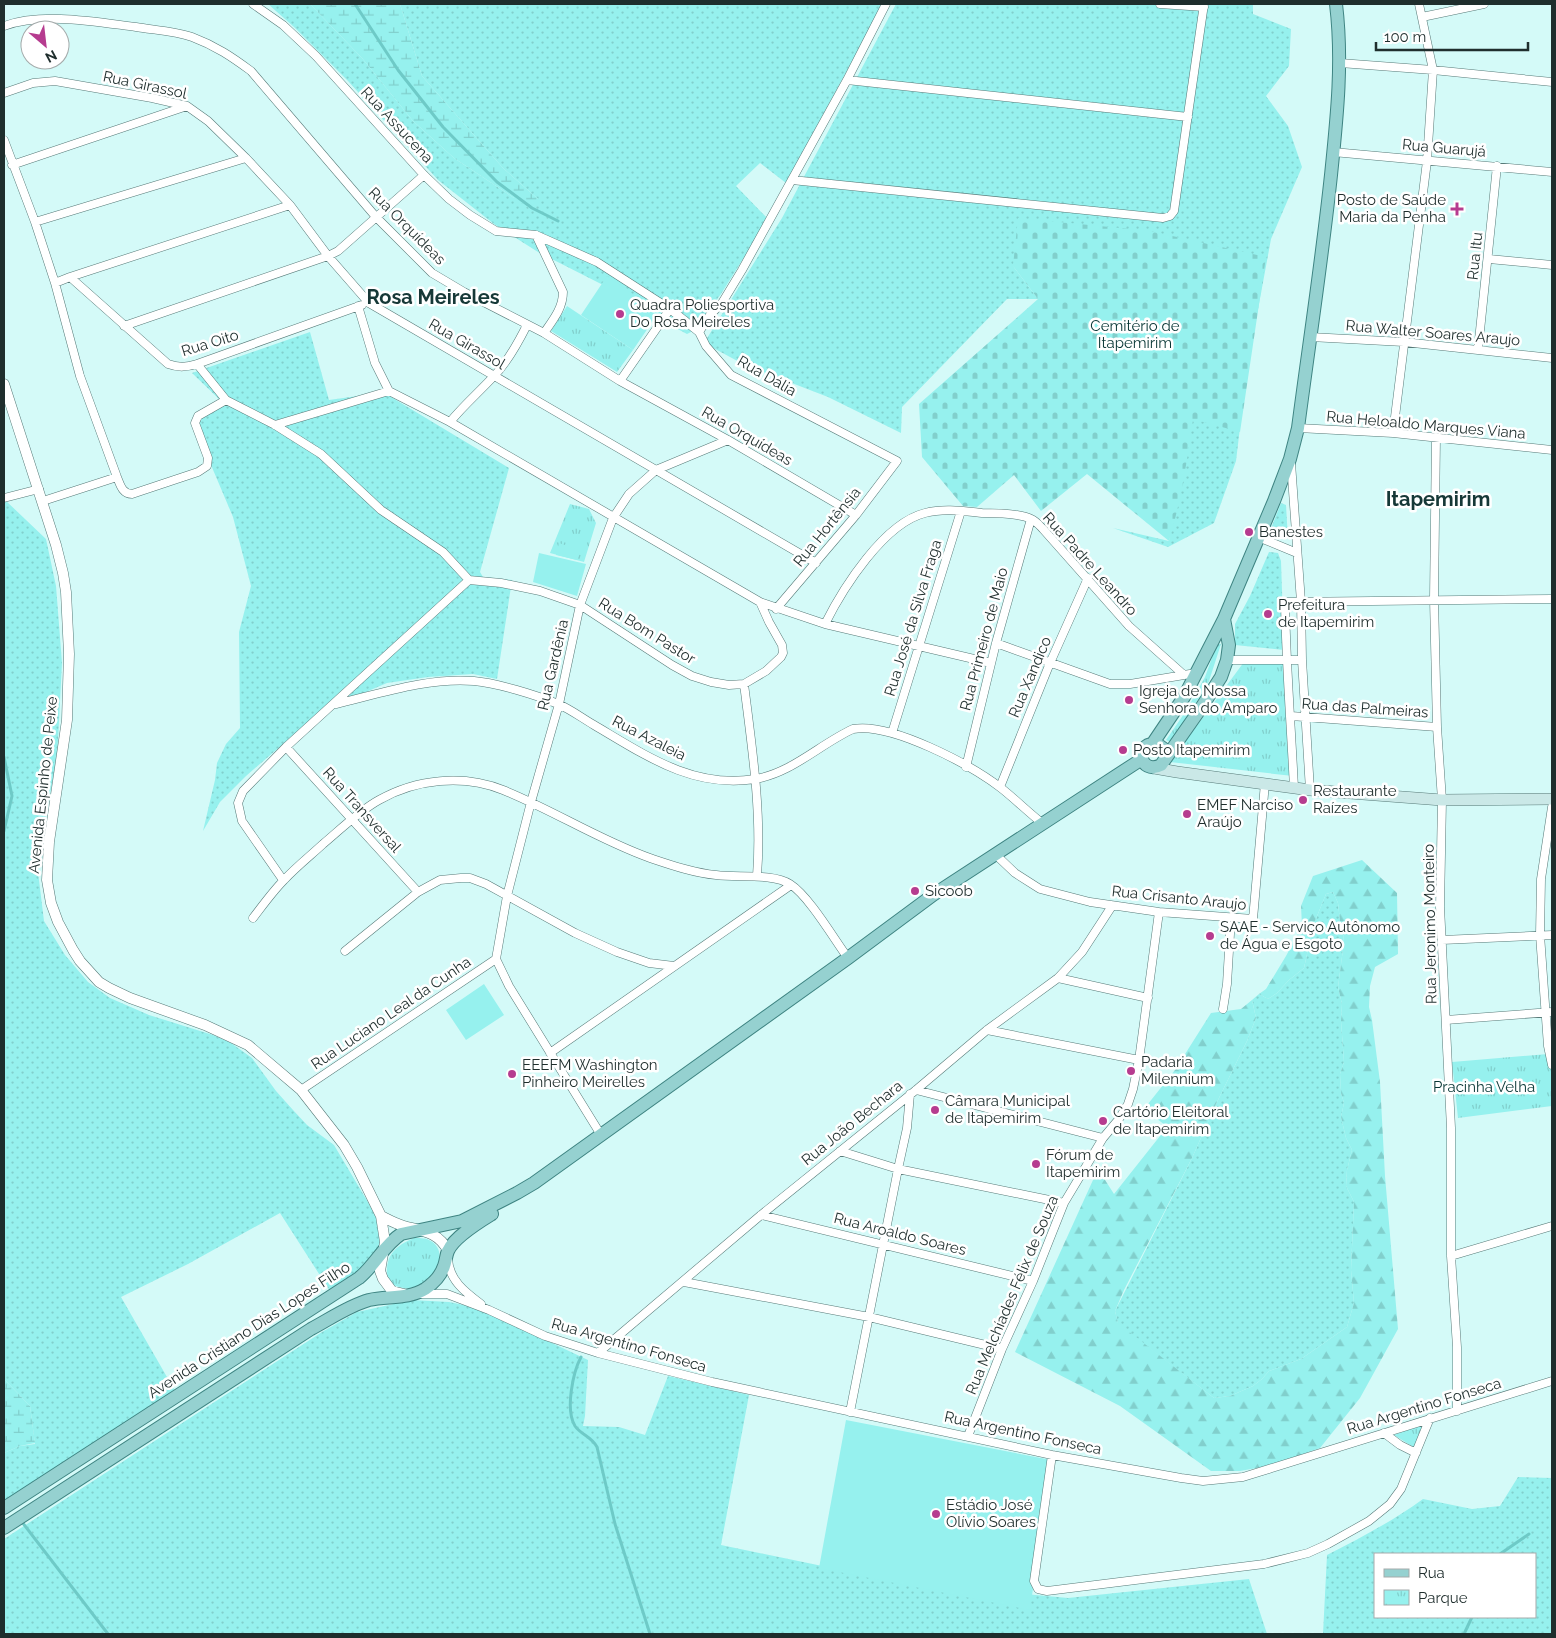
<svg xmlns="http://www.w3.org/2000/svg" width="1556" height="1638" font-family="Raleway,sans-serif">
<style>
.grass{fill:url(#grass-dots);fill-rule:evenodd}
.forest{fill:url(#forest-firs)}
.wetland{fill:url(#wetland-marsh)}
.cemetery{fill:url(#cemetery-stones)}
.park{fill:url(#park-tufts)}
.pitch{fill:#96f1ee}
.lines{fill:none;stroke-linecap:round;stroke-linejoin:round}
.stream{stroke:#6ecac7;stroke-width:3}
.minor-casing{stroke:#577a78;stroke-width:9}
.tertiary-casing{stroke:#577a78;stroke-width:11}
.secondary-casing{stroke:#577a78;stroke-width:12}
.primary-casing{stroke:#3e8482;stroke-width:14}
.minor{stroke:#fff;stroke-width:8}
.tertiary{stroke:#fff;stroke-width:10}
.secondary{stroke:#cae8e7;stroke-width:11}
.primary{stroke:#95d1d0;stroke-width:12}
.poi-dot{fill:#b63c8f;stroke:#fff;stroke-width:2}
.labels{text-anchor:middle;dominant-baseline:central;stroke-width:5;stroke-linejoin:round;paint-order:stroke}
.street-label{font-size:15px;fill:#1f2e2d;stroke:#fff}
.poi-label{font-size:15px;fill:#1f2e2d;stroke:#fff;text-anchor:start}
.park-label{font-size:15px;fill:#083635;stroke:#fff}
.district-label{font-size:20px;font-weight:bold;fill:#163837;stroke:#fff}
</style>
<defs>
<pattern id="grass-dots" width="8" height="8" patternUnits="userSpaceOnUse" patternTransform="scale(1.25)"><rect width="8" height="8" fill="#96f1ee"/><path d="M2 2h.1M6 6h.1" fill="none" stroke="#81cfcc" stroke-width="1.8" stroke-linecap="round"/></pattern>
<pattern id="forest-firs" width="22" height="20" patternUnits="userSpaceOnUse" patternTransform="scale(1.25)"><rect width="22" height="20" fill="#96f1ee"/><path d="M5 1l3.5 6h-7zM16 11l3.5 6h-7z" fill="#81cfcc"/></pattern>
<pattern id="wetland-marsh" width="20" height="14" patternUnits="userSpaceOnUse" patternTransform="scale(1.25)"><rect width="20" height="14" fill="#96f1ee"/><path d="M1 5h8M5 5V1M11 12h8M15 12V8" fill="none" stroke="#81cfcc"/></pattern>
<pattern id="cemetery-stones" width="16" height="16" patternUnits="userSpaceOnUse" patternTransform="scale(1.25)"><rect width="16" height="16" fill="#96f1ee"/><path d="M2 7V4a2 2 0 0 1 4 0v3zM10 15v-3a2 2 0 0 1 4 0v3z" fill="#81cfcc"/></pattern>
<pattern id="park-tufts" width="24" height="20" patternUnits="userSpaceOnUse" patternTransform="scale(1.25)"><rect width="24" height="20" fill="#96f1ee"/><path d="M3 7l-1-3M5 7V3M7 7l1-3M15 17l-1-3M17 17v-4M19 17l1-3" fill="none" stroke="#81cfcc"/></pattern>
</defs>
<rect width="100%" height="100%" fill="#d4faf8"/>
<path class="grass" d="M 268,4 L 310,4 L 362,58 L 413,121 L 454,158 L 514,198 L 538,199 L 503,168 L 422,76 L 400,4 L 883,4 L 786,183 L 760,163 L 736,186 L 768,219 L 721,294 L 693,331 L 687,334 L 655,317 L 607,287 L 538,252 L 494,224 L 438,180 L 348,81 L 294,27 Z
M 896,4 L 1253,4 L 1253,14 L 1291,29 L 1289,66 L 1266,96 L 1288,126 L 1302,167 L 1271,239 L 1247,369 L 1236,461 L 1214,523 L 1168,547 L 1113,528 L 1169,541 L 1188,429 L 1013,266 L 1038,299 L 1007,299 L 902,407 L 901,433 L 828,397 L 743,364 L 704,343 L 782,218 Z
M 310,332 L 329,400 L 372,394 L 386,394 L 509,468 L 480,572 L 483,577 L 512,580 L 497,679 L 473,674 L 428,677 L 387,683 L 347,700 L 297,732 L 246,776 L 220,802 L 203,831 L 215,780 L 217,763 L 226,744 L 240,728 L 239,632 L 251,586 L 233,517 L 192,420 L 220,400 L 192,373 Z
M 4,499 L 46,539 L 56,586 L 62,663 L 57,760 L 42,833 L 38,872 L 44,921 L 65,955 L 88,982 L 110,998 L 149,1015 L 213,1035 L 231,1043 L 252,1058 L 276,1091 L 293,1110 L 307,1125 L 334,1145 L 369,1204 L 380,1225 L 381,1249 L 368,1266 L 330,1291 L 280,1213 L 188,1264 L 121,1297 L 175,1391 L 4,1502 L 4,1453 L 20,1446 L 35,1444 L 30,1406 L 4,1379 Z
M 1281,503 L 1286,505 L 1288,539 L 1270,531 Z
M 1269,552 L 1278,553 L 1281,561 L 1284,650 L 1235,645 L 1235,624 L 1250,596 Z
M 1333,892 L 1338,903 L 1340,921 L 1344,930 L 1343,949 L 1338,987 L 1342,1004 L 1341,1021 L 1344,1062 L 1340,1074 L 1341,1093 L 1344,1103 L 1341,1117 L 1346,1138 L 1352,1150 L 1347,1170 L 1346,1186 L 1354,1202 L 1351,1270 L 1354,1303 L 1347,1327 L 1301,1359 L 1269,1371 L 1262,1379 L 1253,1386 L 1230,1396 L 1214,1398 L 1118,1324 L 1115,1311 L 1192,1158 L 1216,1104 L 1247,1041 L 1256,1018 L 1252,1000 L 1259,994 L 1268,999 L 1277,993 L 1289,980 L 1304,968 L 1313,926 L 1326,894 Z
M 412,1300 L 449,1302 L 478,1308 L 588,1360 L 585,1416 L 583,1426 L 619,1427 L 645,1435 L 668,1376 L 749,1395 L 721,1545 L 1020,1607 L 1025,1594 L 1068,1598 L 1249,1579 L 1267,1634 L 4,1634 L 4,1539 L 322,1332 L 357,1312 Z
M 1518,1477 L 1552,1478 L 1552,1634 L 1323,1634 L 1327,1555 C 1360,1538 1393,1521 1423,1499 L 1472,1509 L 1500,1506 ZM 1375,1554 L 1535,1554 L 1535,1617 L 1375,1617 Z"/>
<path class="forest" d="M 1362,860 L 1397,893 L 1398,954 L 1375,967 L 1370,986 L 1369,1007 L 1372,1020 L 1380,1082 L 1385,1176 L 1398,1329 L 1360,1398 L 1320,1448 L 1273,1465 L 1240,1471 L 1211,1471 L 1120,1406 L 1015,1352 L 1098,1169 L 1114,1194 L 1160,1136 L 1165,1125 L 1144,1109 L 1175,1070 L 1211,1013 L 1241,1009 L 1252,1000 L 1256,1018 L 1247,1041 L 1216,1104 L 1192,1158 L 1124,1290 L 1115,1311 L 1118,1323 L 1214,1398 L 1230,1396 L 1253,1386 L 1262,1379 L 1269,1371 L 1301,1359 L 1347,1327 L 1354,1303 L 1351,1270 L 1354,1202 L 1346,1186 L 1347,1170 L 1352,1150 L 1346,1138 L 1341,1117 L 1344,1103 L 1341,1093 L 1340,1074 L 1344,1062 L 1341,1021 L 1342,1004 L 1338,987 L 1343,949 L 1344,930 L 1340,921 L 1338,903 L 1333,892 L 1326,894 L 1313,926 L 1304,968 L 1289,980 L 1277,993 L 1268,999 L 1259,994 L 1266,989 L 1286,956 L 1302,926 L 1301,906 L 1313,876 Z"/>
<path class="wetland" d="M 310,4 L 400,4 L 422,76 L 503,168 L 538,199 L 532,210 L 454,158 L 413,121 L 362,58 Z
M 4,1379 L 30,1406 L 35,1443 L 20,1446 L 4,1453 Z"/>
<path class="cemetery" d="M 1018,218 L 1150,231 L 1266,257 L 1240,432 L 1193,419 C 1187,461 1181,501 1169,541 L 1087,474 L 1041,511 L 1014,475 L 977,507 L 963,506 L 922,457 L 919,404 L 1038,299 L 1013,266 Z"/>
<path class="park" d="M 567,306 L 633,350 L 617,372 L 551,331 Z
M 570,504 L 589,509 L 596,523 L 584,562 L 550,553 Z
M 1217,644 L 1221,644 L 1209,681 L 1177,734 L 1170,742 L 1166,740 L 1186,711 L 1205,677 Z
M 1244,662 L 1285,663 L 1293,776 L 1170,762 Z
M 1548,1054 L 1552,1071 L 1552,1106 L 1458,1118 L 1452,1062 Z
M 414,1238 C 418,1238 425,1238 429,1240 C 457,1253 425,1306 388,1282 C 384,1258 392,1247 414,1238 Z
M 1426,1423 L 1415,1448 L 1394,1435 Z"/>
<path class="pitch" d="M 607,276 L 659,312 L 633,350 L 581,315 Z
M 559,543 L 580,550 L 577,560 L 556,555 Z
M 539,553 L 586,564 L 577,596 L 533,582 Z
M 484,984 L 504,1015 L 466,1040 L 446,1010 Z
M 846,1420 L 1051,1460 L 1030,1610 L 819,1568 Z"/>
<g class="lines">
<path class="stream" d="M 355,4 L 398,70 L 443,127 L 497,182 L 532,208 L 558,221
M 4,757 L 12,796 L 4,831
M 581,1357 C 573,1372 565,1410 575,1426 C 581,1435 591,1436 597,1447 L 615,1524 L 650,1634
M 22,1522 L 108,1634
M 1500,1554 L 1529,1534
M 1464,1634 L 1472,1617"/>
<g class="minor-casing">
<path id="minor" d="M 253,4 L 283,25 L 316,56 L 424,175 L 449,199 L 470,215 L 496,231 L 536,235 L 597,262 L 670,309 L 699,332 L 706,346 L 731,375 L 897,461 L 856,515 L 776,609
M 1160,4 L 1204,7
M 1422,17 L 1484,4
M 4,26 C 43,12 96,22 136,27 C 154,30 175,31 192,37 C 216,46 232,57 251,71 L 376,217 L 432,273 L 464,292 L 544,333 L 620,381 L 728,440 L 856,515
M 1340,63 L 1433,70 L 1552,82
M 847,80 L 1188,117
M 4,93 L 33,83 L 55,81 L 152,98 L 187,106 L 208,121 L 246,158 L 290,205 L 328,256 L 369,303 L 816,563
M 4,140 L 35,222 L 55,283 L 70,277 L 168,364 C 179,368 187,367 197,364 L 362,305
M 1333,152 L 1552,172
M 12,165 L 187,106
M 792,180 L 1163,218 L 1170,216 L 1174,211 L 1204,4
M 35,222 L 246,158
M 536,235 L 563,292 C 563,308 553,320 544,333
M 1489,259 L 1552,265
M 70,277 L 290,205
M 55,283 L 80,376 L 117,477 C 120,484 122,494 132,494 L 198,472 L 207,466 L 208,458 L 195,423 L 198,416 L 226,400
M 358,306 L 375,363 L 389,391 L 450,422 L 760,602 L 825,624 L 991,663
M 124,326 L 328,256 L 338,251 L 424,175
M 699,332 L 710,315 L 722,303 L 742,270 L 847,80 L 886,4
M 1310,337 L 1404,342 L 1552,358
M 1478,350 L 1497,166
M 197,364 L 226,400 L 275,425 L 321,454 L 381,510 L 443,552 L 469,580
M 620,381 L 670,309
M 450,422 C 463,406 478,393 493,377 C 507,363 518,343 527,325
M 275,425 L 389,391
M 1298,428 L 1393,433 L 1552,450
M 1393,433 L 1427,161 L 1433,70 L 1419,4
M 1436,437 L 1434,599 L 1437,727 L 1442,800 L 1440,907 L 1451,1128 L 1451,1256 L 1457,1347 L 1457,1411
M 1291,463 L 1301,602 L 1302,660 L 1310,790
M 4,498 L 39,489
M 43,501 L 117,477
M 1258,537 L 1297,553
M 825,624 C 843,588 884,523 925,513 C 944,508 963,511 982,513 C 995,513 1020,513 1031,519 C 1036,521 1040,526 1043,529 L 1129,626 L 1184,675 L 1196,673
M 996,643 L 1110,684 L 1130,684 L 1184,675
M 1227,660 L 1302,660
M 744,684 C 752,748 762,812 757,876
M 336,704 C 378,694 429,677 474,681 C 497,683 536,695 558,704 C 570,709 582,718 594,725 C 645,755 693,789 755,779 C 792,773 820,744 853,729 C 891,722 971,765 1001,788 C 1015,799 1028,812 1042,823
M 1291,716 L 1437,727
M 892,733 L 961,511
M 286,747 L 418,892
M 966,767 L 996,643 L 1031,519
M 1000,787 L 1050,663 L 1088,578
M 1294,788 C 1291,726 1286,664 1285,602 L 1552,599
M 1552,807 L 1541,879 L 1540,935 L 1548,1046 L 1552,1065
M 996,855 L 1015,873 L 1040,889 L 1090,902 L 1159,912 L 1253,919 L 1265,783
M 283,880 L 242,821 L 238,803 L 243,791 L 286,747 L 469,580 L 501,583 L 540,591 L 580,605 L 672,665 L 692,676 L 711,682 L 729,685 L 744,684 L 766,671 L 781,657 L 783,653 L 782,645 L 769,622 L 760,602
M 253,918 C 263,905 273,891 284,880 C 296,867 310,856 323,844 C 341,829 359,811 379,800 C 416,779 463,774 503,790 C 553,810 599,840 650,858 C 671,865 694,873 716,875 C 737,878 773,873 790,884 C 809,896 834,939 848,958
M 1442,940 L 1552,935
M 345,951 L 418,892 L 440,880 L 461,878 L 470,878 L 486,884 L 575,933 L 617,952 L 649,963 L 674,966
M 496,959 L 507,896 L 531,802 L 559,704 L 580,605 L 613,518 L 629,494 L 656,470 L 728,440
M 496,959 L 509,986 L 601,1135
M 1058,978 L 1148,998
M 1223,1009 L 1227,984 L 1231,917
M 1446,1020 L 1552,1012
M 987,1030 L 1139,1060
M 550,1053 L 791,885
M 301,1090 L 496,959
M 916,1090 L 1103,1138
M 840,1151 L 898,1169 L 1064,1203
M 761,1215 L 1033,1281
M 1451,1256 L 1552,1226
M 448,1259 C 449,1280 465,1292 481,1304
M 684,1282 L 869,1317 L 1002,1349
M 420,1294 L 447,1294 L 489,1310 L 545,1336 L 598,1353 L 712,1382 L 1052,1455 L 1181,1478 L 1203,1481 L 1243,1477 L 1552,1381
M 598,1353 L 761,1215 L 916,1090 L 987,1030 L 1058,978 L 1082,952 L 1112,906
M 850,1412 L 898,1169 L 907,1128 L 910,1094
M 1384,1433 L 1400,1445 L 1416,1453
M 968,1436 L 1002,1349 L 1033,1281 L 1064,1203 L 1103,1138 L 1119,1119 L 1128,1104 L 1133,1089 L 1139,1060 L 1159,912
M 1052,1455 L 1034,1581 L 1038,1589 L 1047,1591 L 1264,1564 L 1308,1553 L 1328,1544 L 1369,1521 L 1390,1504 L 1401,1489 L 1430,1418"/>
</g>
<g class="tertiary-casing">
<path id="tertiary" d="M 4,384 L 56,545 L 63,573 L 66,592 L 69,654 L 67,720 L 49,842 L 47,880 L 51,903 L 58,922 L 73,950 L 80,961 L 99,982 L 109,988 L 130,998 L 205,1025 L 248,1045 L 301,1090 L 344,1145 L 357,1167 L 381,1216 L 385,1242 L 380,1271 L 383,1279 L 392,1291 L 404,1294
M 381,1216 C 389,1220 396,1224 404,1226 C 422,1231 439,1232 448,1251"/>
</g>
<g class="secondary-casing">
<path id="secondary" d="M 1154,768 L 1177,772 L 1310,790 L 1442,800 L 1552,799"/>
</g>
<g class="primary-casing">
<path id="primary" d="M 1153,743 L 1184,697 L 1224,619 L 1274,501 L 1290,459 L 1298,428 C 1309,344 1322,260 1331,175 C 1337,117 1343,61 1336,4
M 1165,758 L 1164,749 L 1157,744 C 1149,743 1144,746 1141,754 C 1142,766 1151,770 1161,765 L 1201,708 L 1221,677 L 1227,660 L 1229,645 L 1224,619
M 4,1508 L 359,1278 C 375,1265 384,1245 401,1234 L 462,1221 L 517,1193 L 534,1183 L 848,958 L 933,895 L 1142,759
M 4,1528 L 311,1329 C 330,1319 348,1306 369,1300 C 388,1296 409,1299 425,1289 C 434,1283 441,1275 444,1266 C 446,1261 446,1255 448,1251 C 454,1237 479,1222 492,1214"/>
</g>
<use href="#minor" class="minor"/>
<use href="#tertiary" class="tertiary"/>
<use href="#secondary" class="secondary"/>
<use href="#primary" class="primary"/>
</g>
<g class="poi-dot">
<path d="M1454.5 201.5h5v5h5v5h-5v5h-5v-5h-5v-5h5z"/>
<circle cx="620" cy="314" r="5"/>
<circle cx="1249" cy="532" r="5"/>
<circle cx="1268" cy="614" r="5"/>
<circle cx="1129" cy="700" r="5"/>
<circle cx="1123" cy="750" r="5"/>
<circle cx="1303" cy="800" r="5"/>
<circle cx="1187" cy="814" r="5"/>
<circle cx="915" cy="891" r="5"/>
<circle cx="1210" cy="936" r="5"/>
<circle cx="1131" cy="1071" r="5"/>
<circle cx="512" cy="1074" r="5"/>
<circle cx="935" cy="1110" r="5"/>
<circle cx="1103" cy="1121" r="5"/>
<circle cx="1036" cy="1164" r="5"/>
<circle cx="936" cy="1514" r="5"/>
</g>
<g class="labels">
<g class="street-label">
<text transform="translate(145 85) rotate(12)">Rua Girassol</text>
<text transform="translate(397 125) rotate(47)">Rua Assucena</text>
<text transform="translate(1444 148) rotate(5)">Rua Guarujá</text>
<text transform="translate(407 226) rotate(45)">Rua Orquídeas</text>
<text transform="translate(1475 256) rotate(-84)">Rua Itu</text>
<text transform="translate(1433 333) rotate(5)">Rua Walter Soares Araujo</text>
<text transform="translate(210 343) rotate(-17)">Rua Oito</text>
<text transform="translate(467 344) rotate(30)">Rua Girassol</text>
<text transform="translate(767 376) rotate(30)">Rua Dália</text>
<text transform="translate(1426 425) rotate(5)">Rua Heloaldo Marques Viana</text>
<text transform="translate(747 436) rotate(30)">Rua Orquídeas</text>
<text transform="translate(827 527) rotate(-51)">Rua Hortênsia</text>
<text transform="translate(1090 564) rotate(48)">Rua Padre Leandro</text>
<text transform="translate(913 618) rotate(-73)">Rua José da Silva Fraga</text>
<text transform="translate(647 631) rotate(32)">Rua Bom Pastor</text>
<text transform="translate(984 639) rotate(-75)">Rua Primeiro de Maio</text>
<text transform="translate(553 665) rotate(-77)">Rua Gardênia</text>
<text transform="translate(1030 677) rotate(-67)">Rua Xandico</text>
<text transform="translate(1365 708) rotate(4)">Rua das Palmeiras</text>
<text transform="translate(649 738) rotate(27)">Rua Azaleia</text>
<text transform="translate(43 785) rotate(-84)">Avenida Espinho de Peixe</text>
<text transform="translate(362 810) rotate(48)">Rua Transversal</text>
<text transform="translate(1179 898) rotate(6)">Rua Crisanto Araujo</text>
<text transform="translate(1430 924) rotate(-91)">Rua Jeronimo Monteiro</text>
<text transform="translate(391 1013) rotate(-34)">Rua Luciano Leal da Cunha</text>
<text transform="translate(852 1123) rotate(-39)">Rua João Bechara</text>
<text transform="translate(900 1234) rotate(14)">Rua Aroaldo Soares</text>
<text transform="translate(1012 1295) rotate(-67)">Rua Melchíades Félix de Souza</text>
<text transform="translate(249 1330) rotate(-33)">Avenida Cristiano Dias Lopes Filho</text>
<text transform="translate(629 1345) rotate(16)">Rua Argentino Fonseca</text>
<text transform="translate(1424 1406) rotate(-17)">Rua Argentino Fonseca</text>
<text transform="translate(1023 1433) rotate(12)">Rua Argentino Fonseca</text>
</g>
<g class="poi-label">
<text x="1446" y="200" text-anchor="end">Posto de Saúde<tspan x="1446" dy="17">Maria da Penha</tspan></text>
<text x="630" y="305">Quadra Poliesportiva<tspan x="630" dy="17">Do Rosa Meireles</tspan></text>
<text x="1259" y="532">Banestes</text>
<text x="1278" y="605">Prefeitura<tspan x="1278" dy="17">de Itapemirim</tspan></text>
<text x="1139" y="691">Igreja de Nossa<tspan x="1139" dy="17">Senhora do Amparo</tspan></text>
<text x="1133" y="750">Posto Itapemirim</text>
<text x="1313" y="791">Restaurante<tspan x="1313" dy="17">Raízes</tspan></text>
<text x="1197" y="805">EMEF Narciso<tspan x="1197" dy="17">Araújo</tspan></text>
<text x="925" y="891">Sicoob</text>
<text x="1220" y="927">SAAE - Serviço Autônomo<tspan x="1220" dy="17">de Água e Esgoto</tspan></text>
<text x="1141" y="1062">Padaria<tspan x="1141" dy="17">Milennium</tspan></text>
<text x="522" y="1065">EEEFM Washington<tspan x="522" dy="17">Pinheiro Meirelles</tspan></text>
<text x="945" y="1101">Câmara Municipal<tspan x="945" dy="17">de Itapemirim</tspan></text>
<text x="1113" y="1112">Cartório Eleitoral<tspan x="1113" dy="17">de Itapemirim</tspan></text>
<text x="1046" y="1155">Fórum de<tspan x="1046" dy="17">Itapemirim</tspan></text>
<text x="946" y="1505">Estádio José<tspan x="946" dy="17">Olívio Soares</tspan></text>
</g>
<g class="park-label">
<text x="1135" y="326">Cemitério de<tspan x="1135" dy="17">Itapemirim</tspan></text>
<text x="1484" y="1087">Pracinha Velha</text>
</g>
<g class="district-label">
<text x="433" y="297">Rosa Meireles</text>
<text x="1438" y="499">Itapemirim</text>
</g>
</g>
<rect width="1556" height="1638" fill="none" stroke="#1f2e2d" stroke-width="10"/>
<rect x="1374" y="1553" width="162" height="65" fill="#ffffff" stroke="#a5abab"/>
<rect x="1384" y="1569" width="25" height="8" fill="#95d1d0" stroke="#a5abab"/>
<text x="1418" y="1578" font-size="15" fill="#1f2e2d">Rua</text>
<rect x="1384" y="1590" width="25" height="15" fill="url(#park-tufts)" stroke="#a5abab"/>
<text x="1418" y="1603" font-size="15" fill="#1f2e2d">Parque</text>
<g transform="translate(45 45) rotate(152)"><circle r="24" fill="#ffffff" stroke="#a5abab"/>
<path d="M0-4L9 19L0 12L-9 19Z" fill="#b63c8f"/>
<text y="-8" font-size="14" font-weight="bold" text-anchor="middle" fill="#1f2e2d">N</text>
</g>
<path d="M1376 42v8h152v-8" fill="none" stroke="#1f2e2d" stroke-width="2.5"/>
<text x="1384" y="42" font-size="15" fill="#1f2e2d" stroke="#ffffff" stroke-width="4" paint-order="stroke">100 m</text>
</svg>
